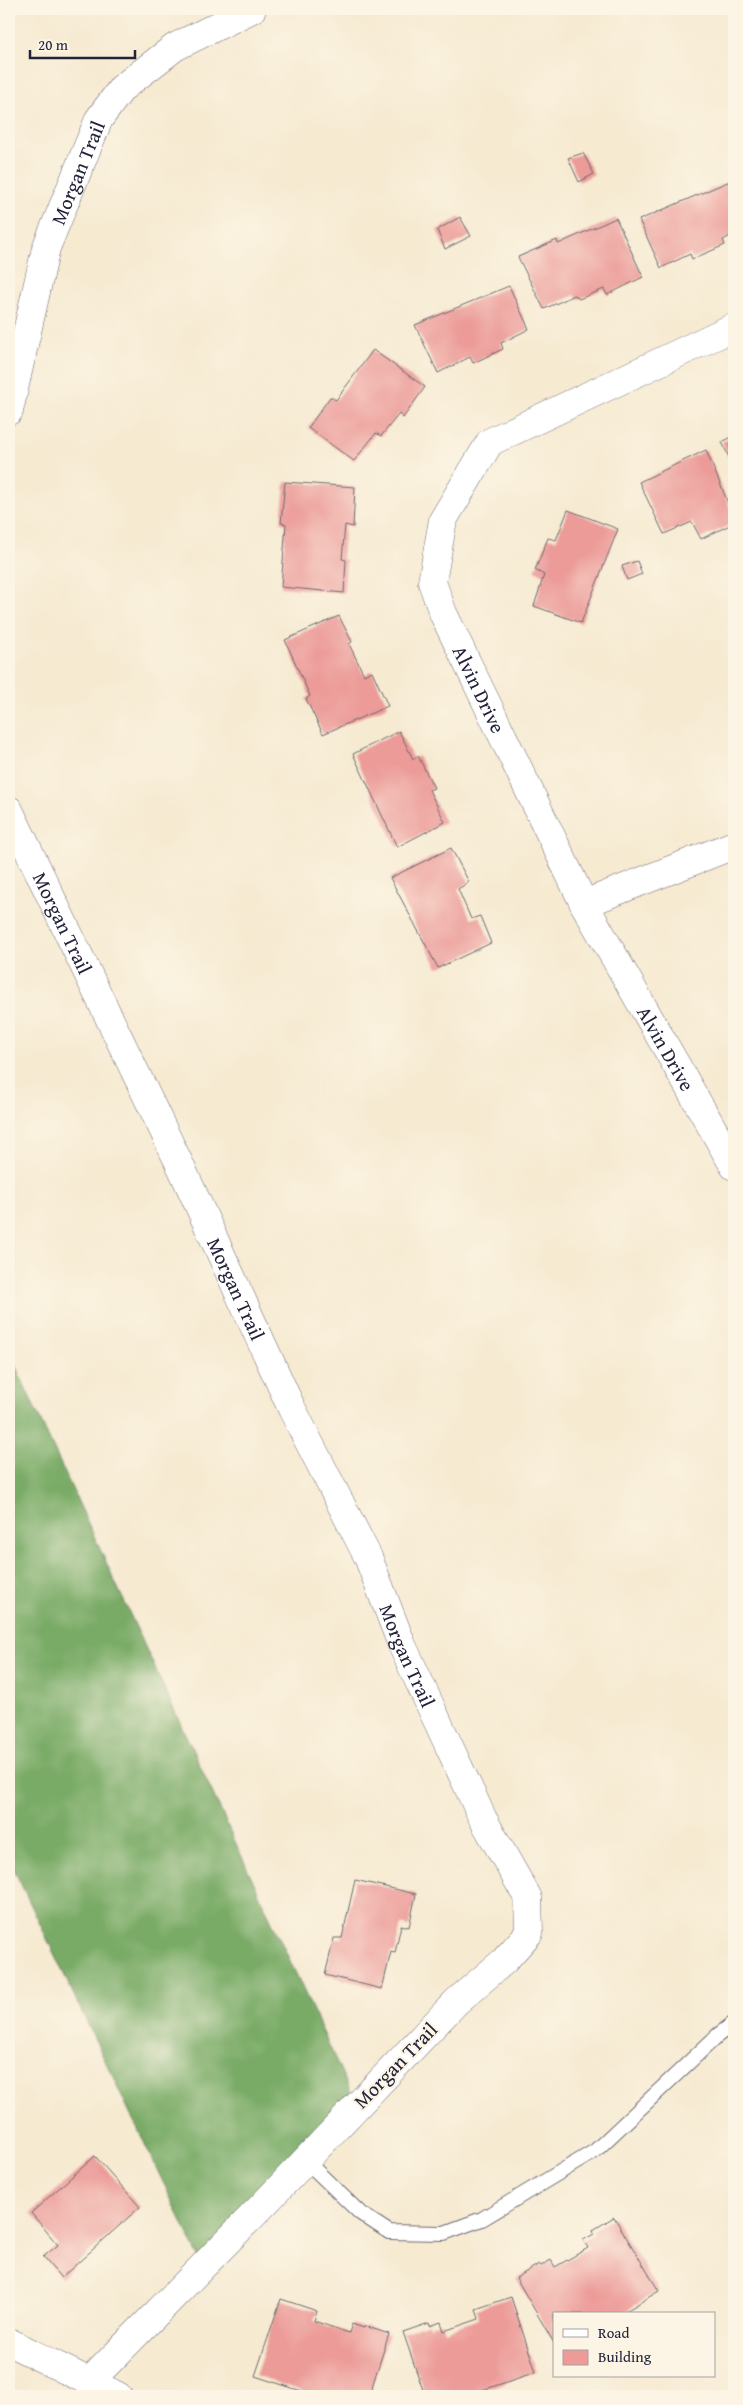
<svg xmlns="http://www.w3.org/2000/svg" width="743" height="2405" font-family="'Gentium Book Plus',serif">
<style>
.forest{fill:#79ab66;stroke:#4e6650}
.building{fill:#ec9b99}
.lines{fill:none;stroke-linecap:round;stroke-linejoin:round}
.service-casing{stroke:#6c6870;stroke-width:16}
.minor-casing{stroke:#6c6870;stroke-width:29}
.tertiary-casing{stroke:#6c6870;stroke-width:29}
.service{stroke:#fff;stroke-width:14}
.minor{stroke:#fff;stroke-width:28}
.tertiary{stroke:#fff;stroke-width:28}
.labels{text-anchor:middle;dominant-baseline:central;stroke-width:4.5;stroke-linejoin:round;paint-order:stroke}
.street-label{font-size:20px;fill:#22223b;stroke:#fcf5e5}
</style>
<rect width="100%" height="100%" fill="#fcf5e5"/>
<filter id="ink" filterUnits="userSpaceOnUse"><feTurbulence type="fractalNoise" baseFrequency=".02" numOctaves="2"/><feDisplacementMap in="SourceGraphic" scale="10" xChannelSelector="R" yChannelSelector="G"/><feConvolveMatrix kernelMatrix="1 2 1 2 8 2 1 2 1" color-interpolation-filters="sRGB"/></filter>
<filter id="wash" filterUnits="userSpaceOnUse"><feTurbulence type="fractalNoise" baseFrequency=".0096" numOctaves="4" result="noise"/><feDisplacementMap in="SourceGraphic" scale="20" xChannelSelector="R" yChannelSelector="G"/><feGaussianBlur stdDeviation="1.12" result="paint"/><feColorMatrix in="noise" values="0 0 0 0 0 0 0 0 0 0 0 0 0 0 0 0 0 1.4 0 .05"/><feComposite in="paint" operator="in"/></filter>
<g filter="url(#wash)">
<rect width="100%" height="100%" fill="#f6ead1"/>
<path class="forest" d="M 9,1352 L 357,2106 L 203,2266 L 9,1859 Z"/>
<g id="blocks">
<path class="building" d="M 583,153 L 594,174 L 579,182 L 568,158 Z
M 730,181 L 734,190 L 734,234 L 723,240 L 725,245 L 692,259 L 690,254 L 661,268 L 639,220 Z
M 460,217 L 471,236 L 445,249 L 437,230 Z
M 616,218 L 643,277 L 607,295 L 604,289 L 579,299 L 575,295 L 544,309 L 518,257 L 557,240 L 558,244 Z
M 509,286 L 529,329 L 501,343 L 503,349 L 473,363 L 470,357 L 438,373 L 415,325 Z
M 373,350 L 425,387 L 403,418 L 399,414 L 381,436 L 376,433 L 354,461 L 308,428 L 330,397 L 336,400 Z
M 734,436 L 734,468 L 722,442 Z
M 706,450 L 734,517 L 734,523 L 701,539 L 692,522 L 664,534 L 639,482 Z
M 285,482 L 355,487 L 353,527 L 345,525 L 342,559 L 346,560 L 344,593 L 281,587 L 286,524 L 281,523 Z
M 568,510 L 618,529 L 581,623 L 534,606 L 544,575 L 535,570 L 548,538 L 556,540 Z
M 637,561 L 642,574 L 627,580 L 622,566 Z
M 339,616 L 352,642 L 349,644 L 364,675 L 372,671 L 388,706 L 323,734 L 306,699 L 310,696 L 285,640 Z
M 399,731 L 413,759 L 418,756 L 434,788 L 429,790 L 445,822 L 397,847 L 353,754 Z
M 451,848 L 469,882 L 458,889 L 471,919 L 480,916 L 491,943 L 438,968 L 390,878 Z
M 355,1880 L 416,1894 L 409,1927 L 401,1925 L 395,1953 L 391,1952 L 382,1989 L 325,1975 L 334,1938 L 342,1938 Z
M 95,2156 L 140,2207 L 61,2278 L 43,2257 L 58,2245 L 31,2213 Z
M 614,2217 L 659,2291 L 621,2314 L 554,2314 L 554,2343 L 516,2278 L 539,2264 L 541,2266 L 551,2260 L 555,2267 L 588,2248 L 583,2240 L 594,2234 L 593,2230 Z
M 511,2297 L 536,2372 L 465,2396 L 425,2396 L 403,2332 L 429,2323 L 430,2326 L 441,2322 L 444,2331 L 479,2319 L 476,2309 Z
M 281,2299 L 317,2311 L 314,2321 L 349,2333 L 352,2324 L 364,2328 L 365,2326 L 389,2334 L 369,2396 L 317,2396 L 255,2376 Z"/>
</g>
</g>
<g filter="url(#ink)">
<use href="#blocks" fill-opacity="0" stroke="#6c6870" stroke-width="1"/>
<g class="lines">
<g class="service-casing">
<path id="service" d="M 305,2160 L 360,2213 L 389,2232 L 444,2233 L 482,2219 L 595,2151 L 718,2035 L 734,2023"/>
</g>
<g class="minor-casing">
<g id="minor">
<path id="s1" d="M 734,327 L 490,442 L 443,520 L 432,582 L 443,613 L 584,904 L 734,1166"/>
<path id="s2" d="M 9,411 L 46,248 L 99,119 L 122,88 L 175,47 L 252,9"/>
<path id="s3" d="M 9,810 L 182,1169 L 292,1409 L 368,1557 L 402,1645 L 483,1819 L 528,1898 L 529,1933 L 504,1961 L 456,2002 L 262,2206 L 90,2381"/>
<path d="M 584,904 L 734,845"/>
</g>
</g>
<g class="tertiary-casing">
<path id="tertiary" d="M 9,2342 L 118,2396"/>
</g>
<use href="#service" class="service"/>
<use href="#minor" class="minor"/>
<use href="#tertiary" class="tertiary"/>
</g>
</g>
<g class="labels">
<g class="street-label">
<text stroke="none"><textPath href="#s2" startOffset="249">Morgan Trail</textPath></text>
<text stroke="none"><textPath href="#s1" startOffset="541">Alvin Drive</textPath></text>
<text stroke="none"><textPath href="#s3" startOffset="125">Morgan Trail</textPath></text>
<text stroke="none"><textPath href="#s1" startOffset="946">Alvin Drive</textPath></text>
<text stroke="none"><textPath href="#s3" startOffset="530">Morgan Trail</textPath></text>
<text stroke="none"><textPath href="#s3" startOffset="935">Morgan Trail</textPath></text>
<text transform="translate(395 2065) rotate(-46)">Morgan Trail</text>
</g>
</g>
<rect width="743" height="2405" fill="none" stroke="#fcf5e5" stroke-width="30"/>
<rect x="553" y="2312" width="162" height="65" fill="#fcf5e5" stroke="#a5a1a1"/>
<rect x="563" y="2329" width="25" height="8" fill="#ffffff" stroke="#a5a1a1"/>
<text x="598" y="2338" font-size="15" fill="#22223b">Road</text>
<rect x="563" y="2350" width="25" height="15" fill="#ec9b99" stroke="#a5a1a1"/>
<text x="598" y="2362" font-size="15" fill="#22223b">Building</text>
<path d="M30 50v8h105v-8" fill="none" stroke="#22223b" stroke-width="2.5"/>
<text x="38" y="50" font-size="15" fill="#22223b" stroke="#fcf5e5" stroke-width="4" paint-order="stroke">20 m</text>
</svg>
